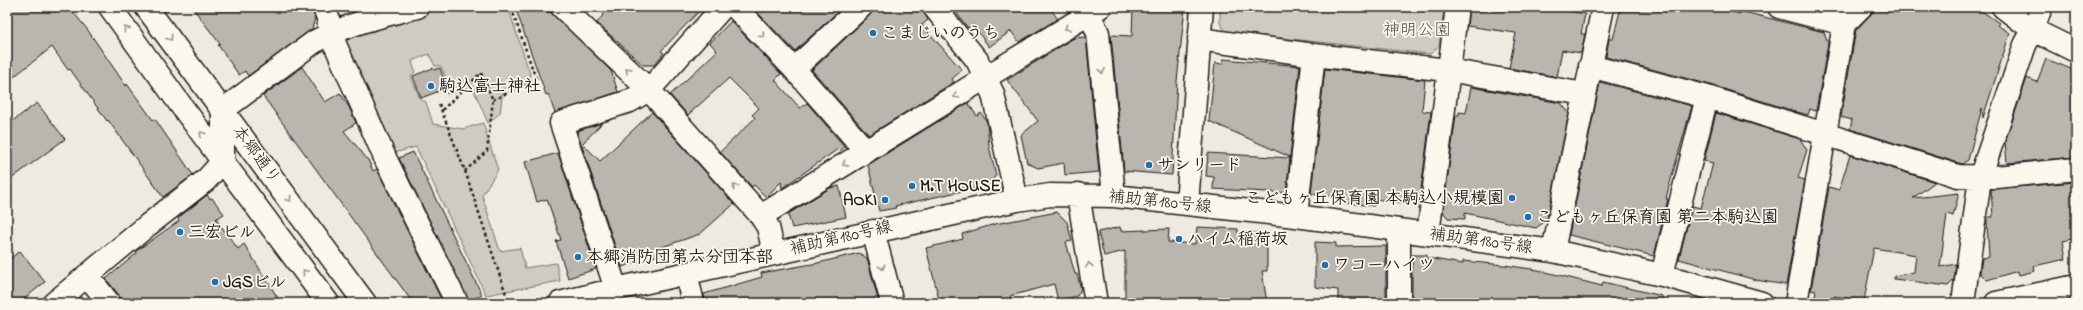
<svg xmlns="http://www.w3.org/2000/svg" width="2083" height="310" font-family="'Indie Flower','Klee One',sans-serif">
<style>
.green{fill:#ceccc2;stroke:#75746f}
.building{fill:#b9b6af;stroke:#1c1c1c}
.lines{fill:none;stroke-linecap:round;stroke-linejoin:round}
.minor-casing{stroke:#1c1c1c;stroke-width:25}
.major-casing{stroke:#1c1c1c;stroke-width:25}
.path{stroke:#1c1c1c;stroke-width:2.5;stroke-dasharray:3 3;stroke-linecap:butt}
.minor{stroke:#fbf7ec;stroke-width:22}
.major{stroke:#fbf7ec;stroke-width:22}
.oneway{stroke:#97948e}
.poi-dot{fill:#1f6fb2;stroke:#fbf7ec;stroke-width:1.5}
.labels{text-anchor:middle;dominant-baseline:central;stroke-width:3.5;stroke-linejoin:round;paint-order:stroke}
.park-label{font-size:17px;fill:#51514e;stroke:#fbf7ec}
.poi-label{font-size:17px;font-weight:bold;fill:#1c1c1c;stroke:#fbf7ec;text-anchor:start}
.street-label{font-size:17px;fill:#1c1c1c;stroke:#fbf7ec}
</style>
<rect width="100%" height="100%" fill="#eeeadf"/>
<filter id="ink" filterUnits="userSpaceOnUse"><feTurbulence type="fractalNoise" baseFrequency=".025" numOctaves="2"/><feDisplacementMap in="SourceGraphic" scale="8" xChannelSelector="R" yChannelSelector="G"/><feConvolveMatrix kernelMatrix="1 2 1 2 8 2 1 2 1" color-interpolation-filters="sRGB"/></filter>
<g filter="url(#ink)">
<path class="green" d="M 446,7 L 508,7 L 531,77 L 524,87 L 503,89 L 500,113 L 488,123 L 473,88 L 446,94 L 450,89 L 441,66 L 435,66 L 429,54 L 412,61 L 415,72 L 411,76 L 420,99 L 426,102 L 433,124 L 463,129 L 483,123 L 498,170 L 482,195 L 500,251 L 520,248 L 525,268 L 556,263 L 560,281 L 486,295 L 416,147 L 390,154 L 337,37 L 355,29 Z
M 1220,7 L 1444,7 L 1439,46 L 1430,54 L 1226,32 L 1220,23 Z"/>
<path class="building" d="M 7,7 L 69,7 L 87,29 L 126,86 L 127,84 L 153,120 L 155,119 L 193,175 L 163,197 L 108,120 L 107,121 L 70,69 L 68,70 L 52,47 L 7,82 Z
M 192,7 L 312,7 L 315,18 L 312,29 L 248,76 L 245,71 L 239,75 L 218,45 L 220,44 Z
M 515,7 L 543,7 L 547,12 L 552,13 L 611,71 L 618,92 L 555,113 L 548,94 L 546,95 Z
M 609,7 L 703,7 L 661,51 L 664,53 L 654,65 L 643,65 L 597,23 Z
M 752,7 L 843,7 L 795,51 Z
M 873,7 L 922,7 L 928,20 L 922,25 L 962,70 L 952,79 L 954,82 L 869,135 L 812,70 L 869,16 Z
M 952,7 L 1049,7 L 1058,19 L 1019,42 L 1011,31 L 989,47 L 973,25 L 968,28 Z
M 1133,7 L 1185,7 L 1177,81 L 1172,175 L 1124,171 L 1111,35 L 1132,36 Z
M 1469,7 L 1548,7 L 1585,14 L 1581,34 L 1585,34 L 1581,53 L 1562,50 L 1557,77 L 1509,68 L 1516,33 L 1467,26 Z
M 1621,7 L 1713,7 L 1740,14 L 1740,11 L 1824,32 L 1828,43 L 1816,111 L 1810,109 L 1808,115 L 1794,111 L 1711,85 L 1606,57 L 1609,39 L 1613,39 Z
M 1878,7 L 1976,7 L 1999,23 L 1997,25 L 2010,33 L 1983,118 L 1982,108 L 1968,160 L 1962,164 L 1850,129 L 1852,120 L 1841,117 L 1856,30 Z
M 731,21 L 781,74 L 775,80 L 800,108 L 807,103 L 845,147 L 840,151 L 838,149 L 782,188 L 781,182 L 766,197 L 754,185 L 752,187 L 720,152 L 755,118 L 752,115 L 759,108 L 729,78 L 688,115 L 670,95 L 717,51 L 710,43 Z
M 1086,37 L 1099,172 L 1065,175 L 1064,163 L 1038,168 L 1027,163 L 1021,135 L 1038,121 L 1007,80 L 1074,38 Z
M 1223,59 L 1300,66 L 1290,157 L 1209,121 L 1215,63 L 1223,64 Z
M 2046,59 L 2076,71 L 2076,157 L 2007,163 L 2005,142 L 2027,78 L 2037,82 Z
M 302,67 L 325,102 L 340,93 L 349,107 L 356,123 L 344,131 L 368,160 L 373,171 L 377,169 L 443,303 L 413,303 L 263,96 Z
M 433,68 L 434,70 L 440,68 L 447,88 L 421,98 L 413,76 Z
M 1325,69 L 1425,80 L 1422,111 L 1431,112 L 1419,205 L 1375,199 L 1374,206 L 1338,202 L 1338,197 L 1311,194 Z
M 1600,82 L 1692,106 L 1668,190 L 1666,199 L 1668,199 L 1654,256 L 1569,235 Z
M 1471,87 L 1561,103 L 1569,113 L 1547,220 L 1536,228 L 1465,213 L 1465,219 L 1448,218 L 1443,212 L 1456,115 L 1459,115 L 1459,112 L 1466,113 Z
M 37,103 L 65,139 L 7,182 L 7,125 Z
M 968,103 L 977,116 L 981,113 L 987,122 L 989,146 L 996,175 L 989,185 L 895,206 L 896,208 L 879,211 L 868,165 Z
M 652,112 L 734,204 L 700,234 L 662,247 L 665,253 L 622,267 L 582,146 L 584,145 L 600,161 Z
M 1716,113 L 1800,139 L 1807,150 L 1798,178 L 1805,180 L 1786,285 L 1756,280 L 1679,259 L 1692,206 L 1701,208 L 1713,163 L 1704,161 Z
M 602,123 L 581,145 L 577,131 Z
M 413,152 L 482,295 L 469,301 L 399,158 Z
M 558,153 L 596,269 L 568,278 L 556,241 L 561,240 L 547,199 L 537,202 L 525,162 Z
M 1208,153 L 1290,158 L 1286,193 L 1213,189 L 1214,177 L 1206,176 Z
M 1850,155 L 1935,182 L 1913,198 L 1959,193 L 1953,216 L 1947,214 L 1940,267 L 1956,264 L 1954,280 L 1948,286 L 1894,279 L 1894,276 L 1914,272 L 1916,255 L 1874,248 L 1864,301 L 1834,296 L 1833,301 L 1815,297 L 1816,291 L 1811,290 L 1829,187 L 1839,190 Z
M 2076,182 L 2076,238 L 2063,241 L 2066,259 L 2034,266 L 2035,271 L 2019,275 L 2018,271 L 1987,280 L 1980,273 L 1982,258 L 1989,257 L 1987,222 L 1987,217 L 1993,217 L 1991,189 Z
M 839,186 L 846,217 L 792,228 L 788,214 L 830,188 Z
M 207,195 L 210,199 L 212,198 L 224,214 L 216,219 L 238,249 L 244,244 L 281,303 L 121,303 L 119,295 L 106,279 L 137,253 L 136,251 L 139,249 L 179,221 L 178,218 Z
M 1057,212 L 1067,222 L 1072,241 L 1066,242 L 1075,274 L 1077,274 L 1081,289 L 1077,296 L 1058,301 L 1054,284 L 1010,296 L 1012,303 L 940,303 L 926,248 L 963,239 L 962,234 L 995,224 Z
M 1120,227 L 1121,231 L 1169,229 L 1168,242 L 1195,244 L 1197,227 L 1238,229 L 1238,233 L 1267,233 L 1267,271 L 1262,271 L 1267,303 L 1125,301 L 1125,251 L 1104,256 L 1098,232 Z
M 1315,242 L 1336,243 L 1336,247 L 1386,246 L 1386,302 L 1338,302 L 1338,290 L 1315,287 Z
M 20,251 L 45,282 L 19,303 L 7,303 L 7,261 Z
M 859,253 L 867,258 L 879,303 L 705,303 L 704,294 L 762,277 L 761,273 L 818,263 Z
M 1412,255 L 1427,255 L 1427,258 L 1463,264 L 1463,261 L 1504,265 L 1538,270 L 1602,286 L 1603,282 L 1662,296 L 1662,303 L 1412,303 Z"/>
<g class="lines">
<g class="minor-casing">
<path id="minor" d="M 324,7 L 328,18 L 330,33 L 386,160 L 457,303
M 562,7 L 649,90 L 761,216 L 768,227 L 774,253
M 735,7 L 794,69 L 866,151
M 934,7 L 977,60 L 993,94 L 1017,200
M 1086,7 L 1098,33 L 1114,196
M 1779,7 L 1844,24
M 2003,7 L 2033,30 L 2076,51
M 1199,39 L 1314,55 L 1448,70 L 1584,94
M 1590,66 L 1707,97 L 1958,176 L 1996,177 L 2076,169
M 794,69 L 861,7
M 1078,194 L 1096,303
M 1187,204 L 1202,7
M 761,216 L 1100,7
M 1296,216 L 1314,55
M 873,231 L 892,303
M 1428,234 L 1457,7
M 1553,251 L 1603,7
M 686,273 L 693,303
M 87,275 L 109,303
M 1662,275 L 1707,97
M 616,289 L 561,123 L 630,101 L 649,90 L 723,7
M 54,303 L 148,225 L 206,180 L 223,161 L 223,110 L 314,42 C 347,24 381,16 417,7
M 560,303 L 616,289 L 1017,200 L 1050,195 L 1114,196 L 1296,216 L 1553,251 L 1662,275 L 1762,303
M 1399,303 L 1399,230
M 1796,303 L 1844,24 L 1861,7
M 1963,303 L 1980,178 L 2025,45 L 2033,30 L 2041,7
M 1996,303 L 2076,286"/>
</g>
<g class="major-casing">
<path id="major" d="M 110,7 L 180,104 L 328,303
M 146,7 L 365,303"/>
</g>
<path class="path" d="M 493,100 L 536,79 L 511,7
M 439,104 L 465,171 L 508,300
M 442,110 L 481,73 L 493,100 L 487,151 L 465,171"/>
<use href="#minor" class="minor"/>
<use href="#major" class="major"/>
</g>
<defs><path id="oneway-chevron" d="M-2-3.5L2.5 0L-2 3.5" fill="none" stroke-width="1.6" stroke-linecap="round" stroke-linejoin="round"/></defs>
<g class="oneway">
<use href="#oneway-chevron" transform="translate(1067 28) rotate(148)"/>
<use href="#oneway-chevron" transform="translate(126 29) rotate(-126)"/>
<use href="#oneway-chevron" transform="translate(762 35) rotate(47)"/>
<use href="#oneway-chevron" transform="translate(170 38) rotate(54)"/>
<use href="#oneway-chevron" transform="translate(628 70) rotate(-136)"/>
<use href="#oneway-chevron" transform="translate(1102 71) rotate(84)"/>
<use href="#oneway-chevron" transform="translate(956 96) rotate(149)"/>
<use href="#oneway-chevron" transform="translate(202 134) rotate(-127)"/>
<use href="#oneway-chevron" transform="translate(845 164) rotate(148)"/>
<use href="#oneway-chevron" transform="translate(735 187) rotate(-132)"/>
<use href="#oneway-chevron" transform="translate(289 199) rotate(54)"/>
<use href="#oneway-chevron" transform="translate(1089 265) rotate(-100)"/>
<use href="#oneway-chevron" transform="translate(882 267) rotate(75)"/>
<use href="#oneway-chevron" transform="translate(305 272) rotate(-127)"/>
</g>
</g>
<g class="poi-dot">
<circle cx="873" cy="33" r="4"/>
<circle cx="431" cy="86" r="4"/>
<circle cx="1149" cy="165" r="4"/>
<circle cx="912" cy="186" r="4"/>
<circle cx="1512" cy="198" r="4"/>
<circle cx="885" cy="200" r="4"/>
<circle cx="1528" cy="217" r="4"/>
<circle cx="180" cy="232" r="4"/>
<circle cx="1179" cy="239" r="4"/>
<circle cx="578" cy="257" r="4"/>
<circle cx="1325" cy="265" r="4"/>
<circle cx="215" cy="282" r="4"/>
</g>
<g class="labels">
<g class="park-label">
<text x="1417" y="30">神明公園</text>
</g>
<g class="poi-label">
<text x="881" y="33">こまじいのうち</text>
<text x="439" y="86">駒込富士神社</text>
<text x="1157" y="165">サンリード</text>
<text x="920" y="186">M.T HOUSE</text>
<text x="1504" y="198" text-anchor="end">こどもヶ丘保育園 本駒込小規模園</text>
<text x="877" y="200" text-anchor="end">AOKI</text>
<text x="1536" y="217">こどもヶ丘保育園 第二本駒込園</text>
<text x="188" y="232">三宏ビル</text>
<text x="1187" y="239">ハイム稲荷坂</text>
<text x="586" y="257">本郷消防団第六分団本部</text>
<text x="1333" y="265">ワコーハイツ</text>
<text x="223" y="282">JGSビル</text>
</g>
<g class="street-label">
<text transform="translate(256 155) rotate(53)">本郷通り</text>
<text transform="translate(1160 202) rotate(6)">補助第180号線</text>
<text transform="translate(841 238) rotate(-13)">補助第180号線</text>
<text transform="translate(1481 241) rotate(8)">補助第180号線</text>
</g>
</g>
<rect width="2083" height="310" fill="none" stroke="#fbf7ec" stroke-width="24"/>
<rect x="12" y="12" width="2059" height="286" fill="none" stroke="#1c1c1c" stroke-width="1.5" filter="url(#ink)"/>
</svg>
